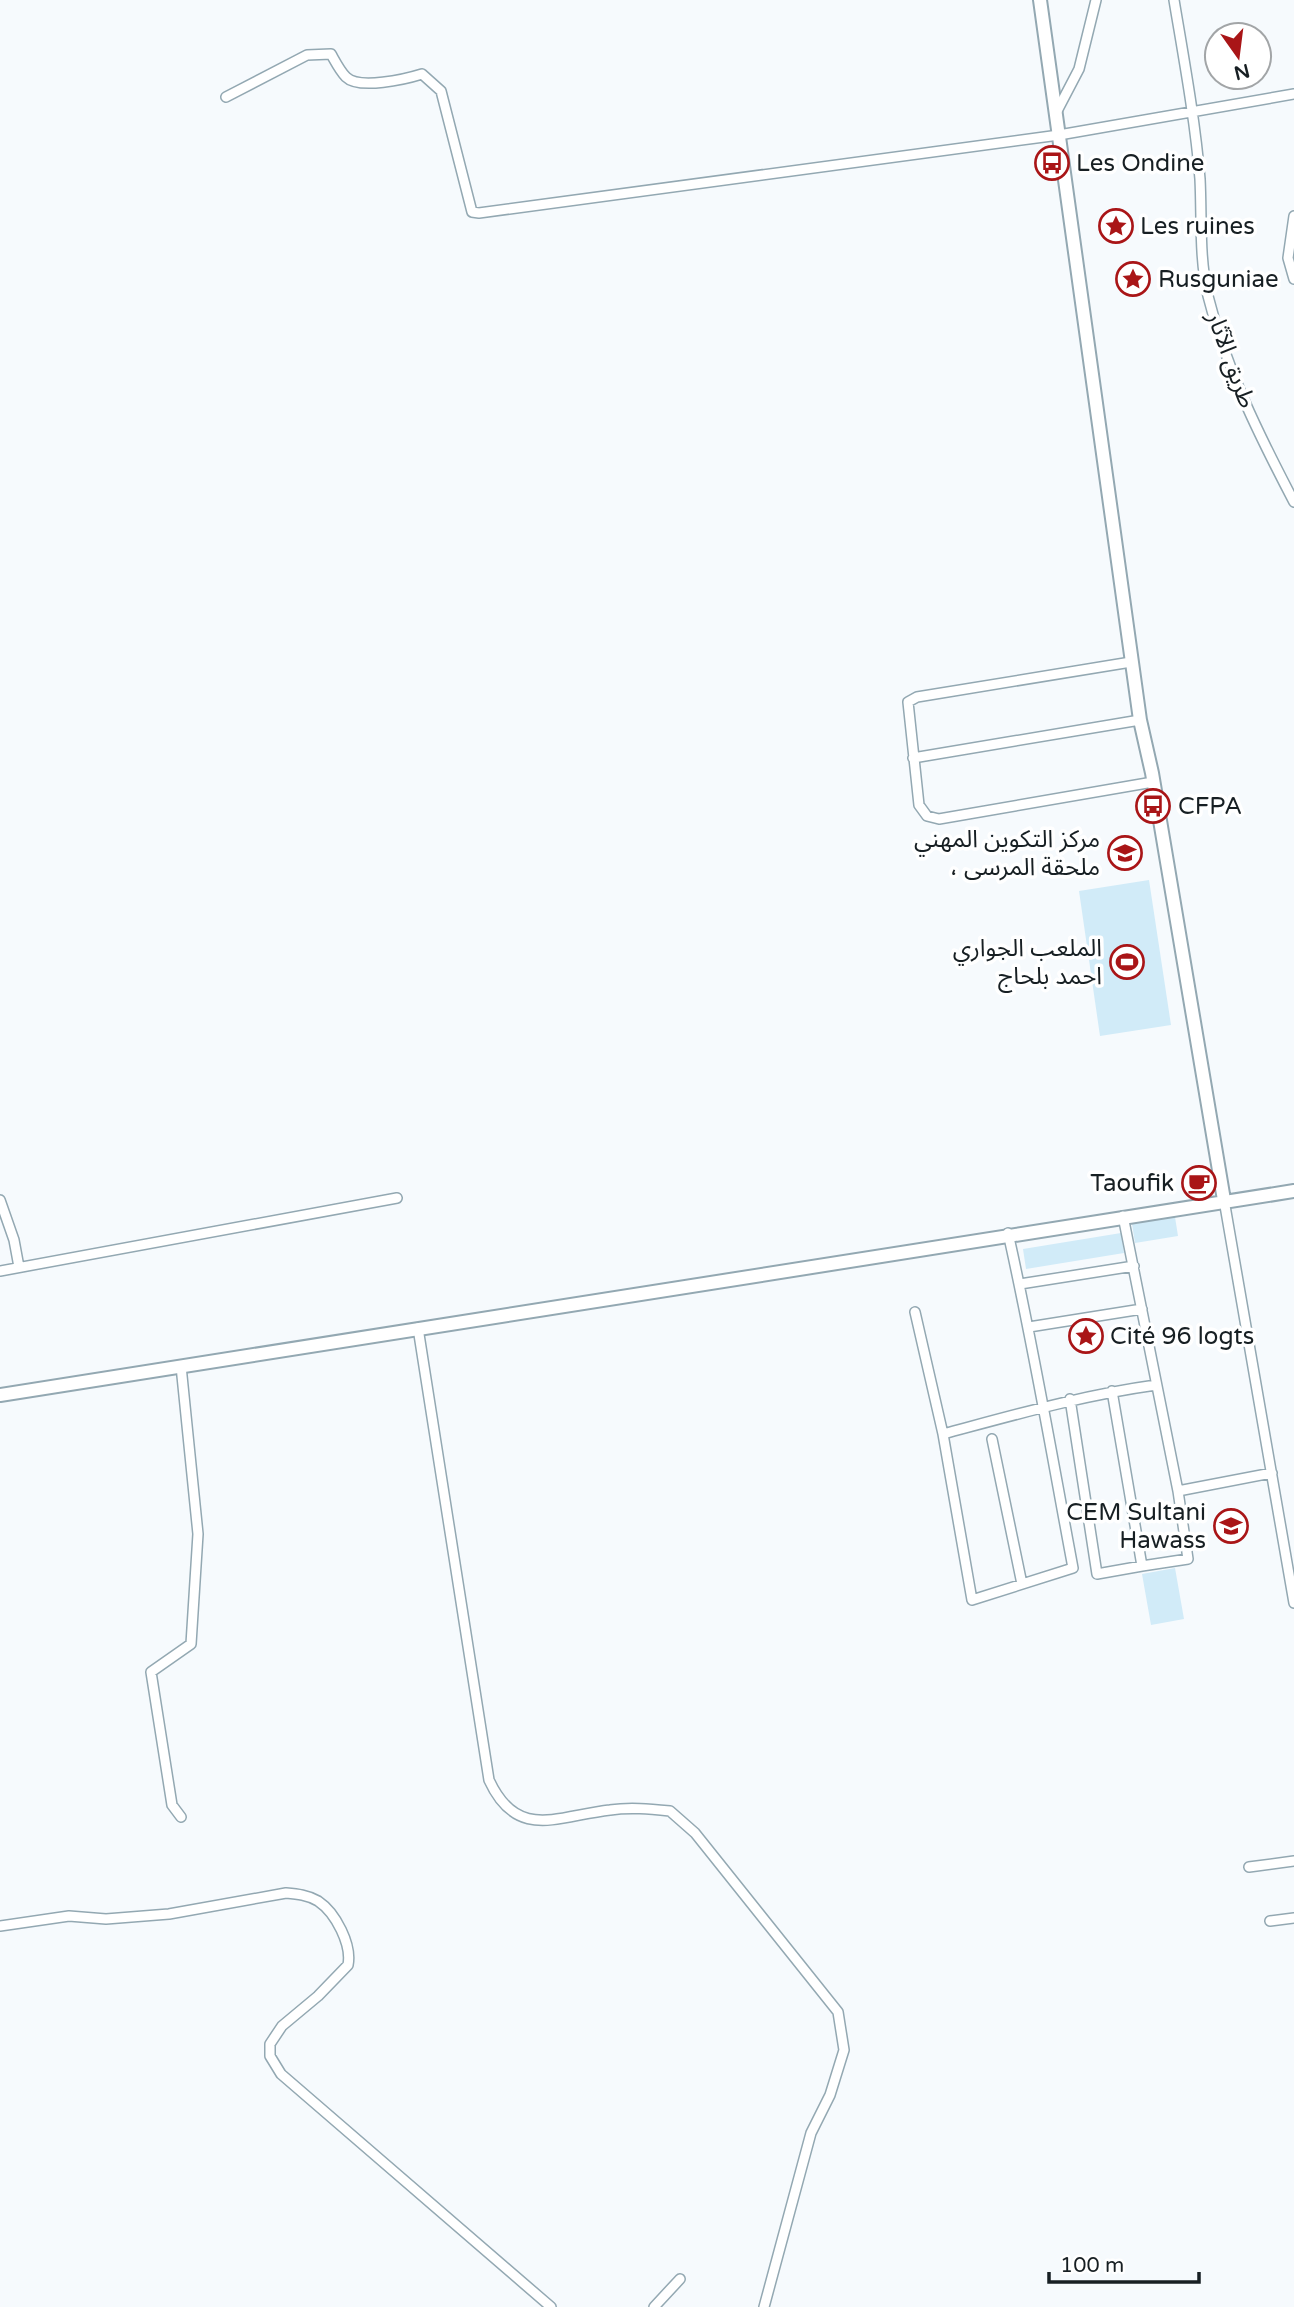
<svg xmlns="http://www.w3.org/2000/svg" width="1294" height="2307" font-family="'Varela Round','Noto Sans Arabic',sans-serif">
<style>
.green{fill:#d1ebf8}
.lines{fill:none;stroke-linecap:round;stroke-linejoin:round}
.street-casing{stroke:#93a8b2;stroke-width:12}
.secondary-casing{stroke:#93a8b2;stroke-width:16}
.street{stroke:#fff;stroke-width:9}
.secondary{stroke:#fff;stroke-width:12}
.labels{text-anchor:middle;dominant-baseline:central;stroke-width:7;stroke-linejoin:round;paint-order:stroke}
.poi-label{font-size:24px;fill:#171f23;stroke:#fff;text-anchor:start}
.street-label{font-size:24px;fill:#171f23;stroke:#fff}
</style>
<rect width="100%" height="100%" fill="#f6fafd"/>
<path class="green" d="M 1149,880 L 1171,1025 L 1100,1036 L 1079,891 Z
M 1175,1217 L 1178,1236 L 1135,1243 L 1132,1224 Z
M 1121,1233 L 1124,1253 L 1026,1269 L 1023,1249 Z
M 1175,1568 L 1184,1619 L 1151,1625 L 1142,1574 Z"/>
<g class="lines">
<g class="street-casing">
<path id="street" d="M 1174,0 C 1184,60 1195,119 1200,179 C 1202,219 1199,257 1208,296 C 1226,369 1259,435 1294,502
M 226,97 L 307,55 L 331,54 C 335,61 340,71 346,77 C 359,90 406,79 422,74 L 441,91 L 472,212 L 479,213 L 1059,135 L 1294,94
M 1056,113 L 1079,69 L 1096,0
M 1294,216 L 1288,258 L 1294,279
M 1131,662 L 917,697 L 908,702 L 919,805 L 927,816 L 939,819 L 1153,782
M 913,758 L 1140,720
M 0,1200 L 14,1240 L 19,1267
M 1224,1200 L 1294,1603
M 1123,1216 L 1178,1491 L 1272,1473
M 1008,1233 C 1033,1344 1052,1456 1073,1568 L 972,1600 L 943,1434 C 1014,1415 1083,1395 1156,1385
M 0,1271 L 397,1198
M 1020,1284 L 1134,1266
M 915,1312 L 943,1434
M 1029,1327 L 1142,1309
M 418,1328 L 489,1780 C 517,1841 557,1816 610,1810 C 630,1807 650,1809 670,1811 L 695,1833 L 838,2012 L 844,2050 L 830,2095 L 811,2133 L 764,2307
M 181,1366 L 198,1534 L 191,1644 L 151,1672 L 172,1805 L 181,1817
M 1070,1399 L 1097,1574 L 1142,1566 L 1112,1391
M 992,1439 L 1022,1584
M 1142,1566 L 1188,1559 L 1178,1491
M 1249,1867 L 1294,1861
M 1270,1921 L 1294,1918
M 0,1926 L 69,1916 L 106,1919 L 169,1914 L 286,1893 C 297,1894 308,1895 318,1901 C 336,1913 352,1945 348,1965 L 318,1996 L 282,2026 L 270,2044 L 270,2056 L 281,2074 L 551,2307
M 654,2307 L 680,2279"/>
</g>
<g class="secondary-casing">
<path id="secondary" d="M 1040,0 L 1140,720 L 1152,773 L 1224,1200
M 0,1395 L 1294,1191"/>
</g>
<use href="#street" class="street"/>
<use href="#secondary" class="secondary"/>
</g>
<defs>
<g id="bus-ring" transform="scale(1.75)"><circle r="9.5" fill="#fff" stroke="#a91517" stroke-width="1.5"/><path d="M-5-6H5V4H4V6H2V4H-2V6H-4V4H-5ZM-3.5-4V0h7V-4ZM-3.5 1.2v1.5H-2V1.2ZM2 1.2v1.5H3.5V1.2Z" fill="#a91517"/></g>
<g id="sight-ring" transform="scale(1.75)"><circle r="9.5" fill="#fff" stroke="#a91517" stroke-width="1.5"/><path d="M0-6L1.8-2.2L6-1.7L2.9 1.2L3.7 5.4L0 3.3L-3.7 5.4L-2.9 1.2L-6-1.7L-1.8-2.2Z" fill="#a91517"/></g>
<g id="university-ring" transform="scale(1.75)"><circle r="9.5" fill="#fff" stroke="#a91517" stroke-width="1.5"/><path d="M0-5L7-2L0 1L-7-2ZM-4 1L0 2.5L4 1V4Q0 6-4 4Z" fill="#a91517"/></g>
<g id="stadium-ring" transform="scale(1.75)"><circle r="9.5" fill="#fff" stroke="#a91517" stroke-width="1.5"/><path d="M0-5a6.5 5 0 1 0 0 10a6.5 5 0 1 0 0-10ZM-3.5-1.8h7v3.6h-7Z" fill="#a91517"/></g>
<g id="cafe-ring" transform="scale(1.75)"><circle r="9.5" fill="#fff" stroke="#a91517" stroke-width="1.5"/><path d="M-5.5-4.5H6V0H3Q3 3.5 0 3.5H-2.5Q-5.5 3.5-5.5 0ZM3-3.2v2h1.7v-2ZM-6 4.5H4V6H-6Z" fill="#a91517"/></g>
<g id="school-ring" transform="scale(1.75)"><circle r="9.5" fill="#fff" stroke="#a91517" stroke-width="1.5"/><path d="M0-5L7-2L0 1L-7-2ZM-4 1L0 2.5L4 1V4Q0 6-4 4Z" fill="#a91517"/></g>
</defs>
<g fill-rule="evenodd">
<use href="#bus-ring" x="1052" y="163"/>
<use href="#sight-ring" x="1116" y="226"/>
<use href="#sight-ring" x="1133" y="279"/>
<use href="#bus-ring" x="1153" y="806"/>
<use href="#university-ring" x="1125" y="853"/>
<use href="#stadium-ring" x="1127" y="962"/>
<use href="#cafe-ring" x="1199" y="1183"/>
<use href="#sight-ring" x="1086" y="1336"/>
<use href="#school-ring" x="1231" y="1526"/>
</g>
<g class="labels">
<g class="poi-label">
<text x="1076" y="163">Les Ondine</text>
<text x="1140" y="226">Les ruines</text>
<text x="1158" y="279">Rusguniae</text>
<text x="1178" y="806">CFPA</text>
<text x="1100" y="839" text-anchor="end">مركز التكوين المهني<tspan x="1100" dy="28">، ملحقة المرسى</tspan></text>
<text x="1102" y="948" text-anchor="end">الملعب الجواري<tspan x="1102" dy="28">احمد بلحاج</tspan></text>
<text x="1174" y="1183" text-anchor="end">Taoufik</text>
<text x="1110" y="1336">Cité 96 logts</text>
<text x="1206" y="1512" text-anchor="end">CEM Sultani<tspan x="1206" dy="28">Hawass</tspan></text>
</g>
<g class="street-label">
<text transform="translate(1231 360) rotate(70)">طريق الآثار</text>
</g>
</g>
<g transform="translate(1238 56) rotate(166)"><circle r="33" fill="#ffffff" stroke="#a2a5a7" stroke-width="2"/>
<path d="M0-5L12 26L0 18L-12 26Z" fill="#a91517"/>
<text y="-10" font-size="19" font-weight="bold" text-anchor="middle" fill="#171f23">N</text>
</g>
<path d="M1049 2272v10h150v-10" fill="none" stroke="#171f23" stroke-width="3.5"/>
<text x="1060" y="2272" font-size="21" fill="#171f23" stroke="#ffffff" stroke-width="5" paint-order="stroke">100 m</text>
</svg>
